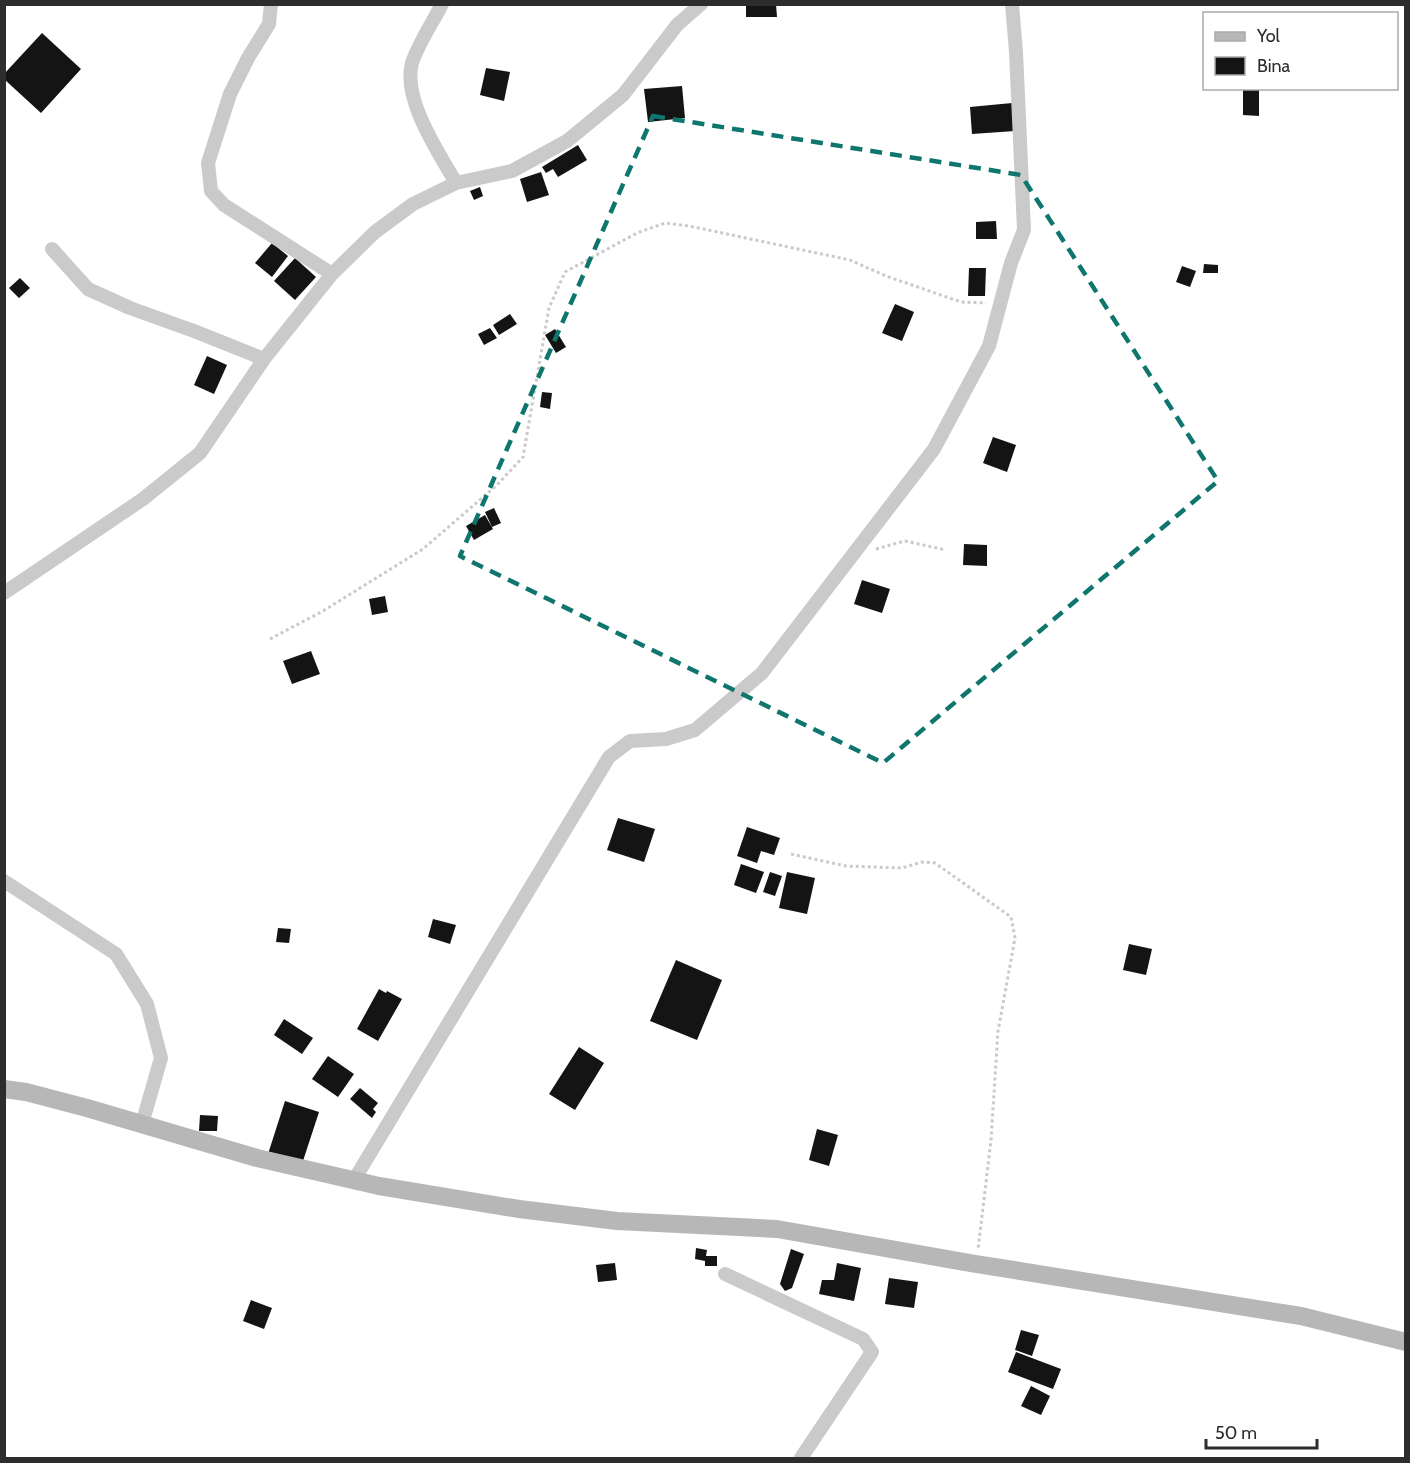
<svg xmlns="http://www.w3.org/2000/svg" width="1410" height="1463" font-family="Cabin,sans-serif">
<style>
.building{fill:#141414}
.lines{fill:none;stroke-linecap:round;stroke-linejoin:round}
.path{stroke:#cacaca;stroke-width:3;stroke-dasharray:3 3;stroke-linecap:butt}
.street{stroke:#cacaca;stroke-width:14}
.secondary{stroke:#b7b7b7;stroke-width:18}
.marked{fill:none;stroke:#0f766e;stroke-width:4.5;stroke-dasharray:12 8;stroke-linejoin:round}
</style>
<rect width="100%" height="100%" fill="#fff"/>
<path class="building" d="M 746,4 L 776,4 L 777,17 L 746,17 Z
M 42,33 L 81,69 L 41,113 L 4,79 L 4,74 Z
M 486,68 L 510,72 L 504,101 L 480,95 Z
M 682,86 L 685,118 L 648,122 L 644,89 Z
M 1243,88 L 1259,88 L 1259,116 L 1243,115 Z
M 1012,103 L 1015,131 L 972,134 L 970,107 Z
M 578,145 L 587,160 L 558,177 L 553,169 L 546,173 L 542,167 Z
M 541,172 L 549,195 L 527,202 L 520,179 Z
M 480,187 L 483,196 L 474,200 L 470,191 Z
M 996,221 L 997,239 L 976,239 L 976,222 Z
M 272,243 L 288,256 L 272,277 L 255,263 Z
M 295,258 L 316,277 L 295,300 L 274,281 Z
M 1204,264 L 1218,265 L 1218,273 L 1203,273 Z
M 1182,266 L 1196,271 L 1190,287 L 1176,282 Z
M 969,268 L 986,268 L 985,296 L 968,296 Z
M 20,278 L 30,288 L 19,298 L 9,288 Z
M 895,304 L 914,312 L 902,341 L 882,333 Z
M 510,314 L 517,324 L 499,335 L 493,325 Z
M 490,328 L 497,338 L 484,345 L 478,334 Z
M 555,329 L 566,347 L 556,353 L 545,335 Z
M 207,356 L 227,365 L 214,394 L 194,385 Z
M 542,392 L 552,393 L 550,409 L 540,407 Z
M 993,437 L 1016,445 L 1007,472 L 983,463 Z
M 494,508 L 501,523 L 492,527 L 485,512 Z
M 485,515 L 493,529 L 474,540 L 466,526 Z
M 964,544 L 987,545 L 987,566 L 963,565 Z
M 862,580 L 890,589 L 882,613 L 854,604 Z
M 385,596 L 388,612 L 372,615 L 369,599 Z
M 311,651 L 320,674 L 292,684 L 283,661 Z
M 618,818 L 655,829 L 644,862 L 607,850 Z
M 747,827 L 780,838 L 774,855 L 761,851 L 757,863 L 737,856 Z
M 741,864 L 764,872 L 756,893 L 734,885 Z
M 770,872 L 782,876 L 775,896 L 763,892 Z
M 787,872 L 815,878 L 807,914 L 779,908 Z
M 433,919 L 456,925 L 450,944 L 428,937 Z
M 278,928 L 291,929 L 289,943 L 276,942 Z
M 1129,944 L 1152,949 L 1146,975 L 1123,970 Z
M 676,960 L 722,980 L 697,1040 L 650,1021 Z
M 379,989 L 386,993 L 387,991 L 402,999 L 378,1041 L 357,1029 Z
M 284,1019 L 313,1038 L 302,1054 L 274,1035 Z
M 579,1047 L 604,1063 L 575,1110 L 549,1094 Z
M 328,1056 L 354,1074 L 338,1097 L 312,1079 Z
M 360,1088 L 378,1103 L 373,1109 L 376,1112 L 372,1118 L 350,1099 Z
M 285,1101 L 319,1112 L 302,1164 L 268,1154 Z
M 200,1115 L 218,1116 L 217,1131 L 199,1131 Z
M 817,1129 L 838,1135 L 829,1166 L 809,1160 Z
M 696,1248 L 707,1250 L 706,1256 L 717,1256 L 717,1266 L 705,1266 L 705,1261 L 695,1259 Z
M 791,1249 L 804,1254 L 792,1288 L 785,1291 L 780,1284 Z
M 615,1263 L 617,1280 L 598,1282 L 596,1265 Z
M 837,1263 L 861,1268 L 854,1301 L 819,1294 L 822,1280 L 834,1280 Z
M 889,1278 L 918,1282 L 914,1308 L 885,1304 Z
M 251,1300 L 272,1308 L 264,1329 L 243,1321 Z
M 1021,1330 L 1039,1335 L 1032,1356 L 1015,1350 Z
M 1016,1352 L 1061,1369 L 1053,1389 L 1008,1372 Z
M 1031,1386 L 1050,1396 L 1041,1415 L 1021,1406 Z"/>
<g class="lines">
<path class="path" d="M 876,549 L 905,541 L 946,550
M 270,639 L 323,611 L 423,549 L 497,485 L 523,457 L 549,308 L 565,272 L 637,233 L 665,223 L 689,226 L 850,260 L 886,276 L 961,302 L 986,303
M 791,854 L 846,866 L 902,868 L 922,862 L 935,863 L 1011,917 L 1015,938 L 998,1031 L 991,1140 L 978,1250"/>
<path class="street" d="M 271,4 L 269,24 L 248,58 L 230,94 L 208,163 L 211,191 L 224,205 L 332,274
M 442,4 C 433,22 418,44 412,63 C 402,99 439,153 456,183
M 52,249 L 88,289 L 130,308 L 194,331 L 264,359
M 4,593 L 143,499 L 200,453 L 264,359 L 332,274 L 375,232 L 413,204 L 456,183 L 512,171 L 567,141 L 623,95 L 677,25 L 701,4
M 4,881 L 116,954 L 147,1004 L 161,1058 L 142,1124
M 354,1180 L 609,757 L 630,741 L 666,739 L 695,730 L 762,673 L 934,449 L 989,346 L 1011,263 L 1024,230 L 1016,52 L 1012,4
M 725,1274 L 863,1339 L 872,1352 L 801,1458"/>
<path class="secondary" d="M 4,1089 L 26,1092 L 87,1108 L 257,1158 L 379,1186 L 519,1209 L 617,1221 L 777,1229 L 976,1264 L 1301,1316 L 1406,1342"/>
</g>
<path class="marked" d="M 653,116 L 1021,175 L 1218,481 L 883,763 L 460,556 Z"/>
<rect width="1410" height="1463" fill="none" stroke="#2d2d2d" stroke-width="12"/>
<rect x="1203" y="12" width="195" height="78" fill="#ffffff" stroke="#ababab" stroke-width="1.5"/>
<rect x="1215" y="32" width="30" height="9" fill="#b7b7b7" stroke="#ababab" stroke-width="1.5"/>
<text x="1257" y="42" font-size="18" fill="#2d2d2d">Yol</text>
<rect x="1215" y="57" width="30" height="18" fill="#141414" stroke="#ababab" stroke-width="1.5"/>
<text x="1257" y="72" font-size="18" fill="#2d2d2d">Bina</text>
<path d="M1206 1439v9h111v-9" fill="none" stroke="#2d2d2d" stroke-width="3"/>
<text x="1215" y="1439" font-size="18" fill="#2d2d2d" stroke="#ffffff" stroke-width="4.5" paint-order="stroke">50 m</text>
</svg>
